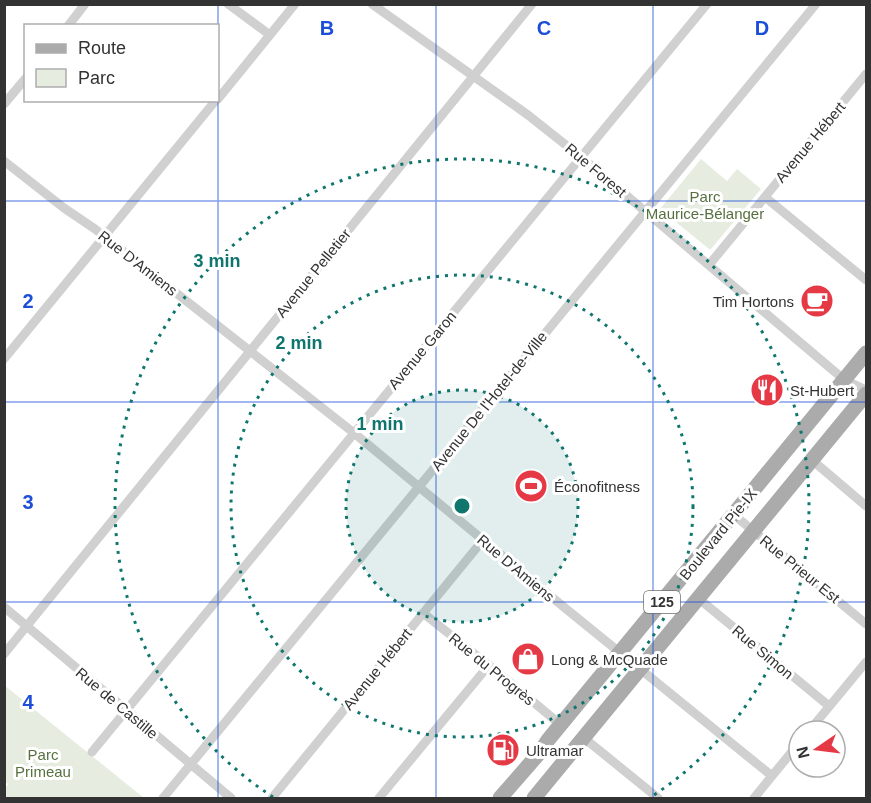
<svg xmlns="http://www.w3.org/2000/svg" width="871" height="803" font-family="Arial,sans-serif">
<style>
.green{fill:#e6ecdf}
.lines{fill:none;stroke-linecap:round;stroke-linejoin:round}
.street{stroke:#d0d0d0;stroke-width:9}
.primary{stroke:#ababab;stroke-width:15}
.grid{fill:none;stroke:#1d4ed8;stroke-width:1.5;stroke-opacity:0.55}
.ring{fill:none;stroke:#0f766e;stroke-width:3;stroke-dasharray:3 6}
.labels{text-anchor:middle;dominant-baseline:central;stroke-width:6;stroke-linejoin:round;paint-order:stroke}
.shield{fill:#fff;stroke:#707070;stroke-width:1.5}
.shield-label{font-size:14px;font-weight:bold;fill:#333}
.street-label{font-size:15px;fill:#333;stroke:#fff}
.park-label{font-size:15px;fill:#56703f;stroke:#fff}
.poi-label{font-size:15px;fill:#333;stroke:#fff;text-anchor:start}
.grid-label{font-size:20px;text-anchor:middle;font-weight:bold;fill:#1d4ed8;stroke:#fff;stroke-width:6;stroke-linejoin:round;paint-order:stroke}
.centre{fill:#0f766e;stroke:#fff;stroke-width:3}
.ring-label{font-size:18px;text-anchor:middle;font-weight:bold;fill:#0f766e;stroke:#fff;stroke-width:6;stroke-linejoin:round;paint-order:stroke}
</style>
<rect width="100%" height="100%" fill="#fff"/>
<path class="green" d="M 701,159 L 727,181 L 737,169 L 761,189 L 711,249 L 709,249 L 660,209 Z
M 4,685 L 144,798 L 5,798 L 5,789 L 8,784 L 4,781 Z"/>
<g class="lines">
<path class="street" d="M 228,4 L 270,35
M 372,4 L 528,115 L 581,157 L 835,372 L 845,380 L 866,390
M 68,26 L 85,4
M 218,99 L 295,4
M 4,104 L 26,78
M 4,161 L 64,208 L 95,229 L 354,433 L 565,608 L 772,776
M 765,197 L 866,280
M 709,265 L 866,74
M 4,359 L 216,100
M 812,460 L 866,506
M 734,515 L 866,624
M 698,598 L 829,706
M 4,607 L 231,798
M 423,613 L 501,675 L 561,725
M 4,654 L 532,4
M 809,731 L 866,662
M 584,738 L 658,798
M 92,752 L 707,4
M 163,798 L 816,4
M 272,798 L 483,540
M 379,798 L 489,665
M 754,798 L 799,743"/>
<path class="primary" d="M 500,798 L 541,751 L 548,740 L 866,353
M 534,798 L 866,394"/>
</g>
<path class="grid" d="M 218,4 L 218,798M 436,4 L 436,798M 653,4 L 653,798M 4,201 L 866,201M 4,402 L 866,402M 4,602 L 866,602"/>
<circle cx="462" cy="506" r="116" fill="#0f766e" fill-opacity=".12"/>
<g class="ring">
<circle cx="462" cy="506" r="116"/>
<circle cx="462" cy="506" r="231"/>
<path d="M273 797A347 347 0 1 1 651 797"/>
</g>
<defs>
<g id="cafe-disc" transform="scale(1.725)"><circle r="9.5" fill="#e63946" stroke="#fff"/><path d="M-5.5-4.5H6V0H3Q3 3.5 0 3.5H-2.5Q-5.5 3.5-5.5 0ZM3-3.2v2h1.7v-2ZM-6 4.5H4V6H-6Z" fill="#fff"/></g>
<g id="restaurant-disc" transform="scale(1.725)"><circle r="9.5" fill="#e63946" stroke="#fff"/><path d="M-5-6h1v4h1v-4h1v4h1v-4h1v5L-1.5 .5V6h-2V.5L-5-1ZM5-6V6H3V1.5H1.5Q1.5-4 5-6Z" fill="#fff"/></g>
<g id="stadium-disc" transform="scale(1.725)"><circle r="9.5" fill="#e63946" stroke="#fff"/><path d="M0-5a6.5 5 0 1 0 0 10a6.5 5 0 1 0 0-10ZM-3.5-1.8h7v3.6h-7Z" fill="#fff"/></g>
<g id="shop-disc" transform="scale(1.725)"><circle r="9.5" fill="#e63946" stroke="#fff"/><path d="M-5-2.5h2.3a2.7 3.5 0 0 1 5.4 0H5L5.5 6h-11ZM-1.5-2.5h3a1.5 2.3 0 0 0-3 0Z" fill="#fff"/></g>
<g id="fuel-disc" transform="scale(1.725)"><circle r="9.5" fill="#e63946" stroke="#fff"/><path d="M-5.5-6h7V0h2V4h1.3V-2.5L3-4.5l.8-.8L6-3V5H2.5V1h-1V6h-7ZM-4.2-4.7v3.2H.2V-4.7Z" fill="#fff"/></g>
</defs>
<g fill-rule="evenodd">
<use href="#cafe-disc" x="817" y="301"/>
<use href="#restaurant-disc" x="767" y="390"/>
<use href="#stadium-disc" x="531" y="486"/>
<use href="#shop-disc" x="528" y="659"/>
<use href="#fuel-disc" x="503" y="750"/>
</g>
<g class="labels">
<rect class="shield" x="644" y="591" width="36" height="22" rx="4.5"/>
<g class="shield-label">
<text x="662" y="602">125</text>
</g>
<g class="street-label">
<text transform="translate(810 142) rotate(-50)">Avenue Hébert</text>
<text transform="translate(596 170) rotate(40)">Rue Forest</text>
<text transform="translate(138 263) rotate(38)">Rue D'Amiens</text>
<text transform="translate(313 273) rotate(-51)">Avenue Pelletier</text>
<text transform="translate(422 350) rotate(-50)">Avenue Garon</text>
<text transform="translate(489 401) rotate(-51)">Avenue De l'Hotel-de-Ville</text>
<text transform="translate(718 534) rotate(-51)">Boulevard Pie-IX</text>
<text transform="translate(516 568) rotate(40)">Rue D'Amiens</text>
<text transform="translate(800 569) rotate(39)">Rue Prieur Est</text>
<text transform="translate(763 652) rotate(40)">Rue Simon</text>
<text transform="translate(377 669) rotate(-51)">Avenue Hébert</text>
<text transform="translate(492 669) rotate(39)">Rue du Progrès</text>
<text transform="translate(117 703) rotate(40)">Rue de Castille</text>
</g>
<g class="park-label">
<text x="705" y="196">Parc<tspan x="705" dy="17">Maurice-Bélanger</tspan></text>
<text x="43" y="754">Parc<tspan x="43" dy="17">Primeau</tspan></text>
</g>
<g class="poi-label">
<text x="794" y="301" text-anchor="end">Tim Hortons</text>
<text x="790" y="390">St-Hubert</text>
<text x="554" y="486">Éconofitness</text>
<text x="551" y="659">Long &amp; McQuade</text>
<text x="526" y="750">Ultramar</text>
</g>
</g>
<g class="grid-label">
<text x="327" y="35">B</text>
<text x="544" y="35">C</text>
<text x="762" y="35">D</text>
<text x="28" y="308">2</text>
<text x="28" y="509">3</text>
<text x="28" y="709">4</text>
</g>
<circle cx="462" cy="506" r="9" class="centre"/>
<g class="ring-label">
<text x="217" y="267">3 min</text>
<text x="299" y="349">2 min</text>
<text x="380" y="430">1 min</text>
</g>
<rect width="871" height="803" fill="none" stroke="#333333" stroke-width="12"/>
<rect x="24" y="24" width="195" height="78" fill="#ffffff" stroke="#adadad" stroke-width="1.5"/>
<rect x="36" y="44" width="30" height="9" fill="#ababab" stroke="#adadad" stroke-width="1.5"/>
<text x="78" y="54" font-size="18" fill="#333333">Route</text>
<rect x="36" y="69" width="30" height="18" fill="#e6ecdf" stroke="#adadad" stroke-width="1.5"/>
<text x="78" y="84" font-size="18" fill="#333333">Parc</text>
<g transform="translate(817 749) rotate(256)"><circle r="28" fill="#ffffff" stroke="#adadad" stroke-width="1.5"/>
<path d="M0-4.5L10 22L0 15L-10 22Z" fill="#e63946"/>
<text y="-9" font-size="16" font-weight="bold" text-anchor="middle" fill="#333333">N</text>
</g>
</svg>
